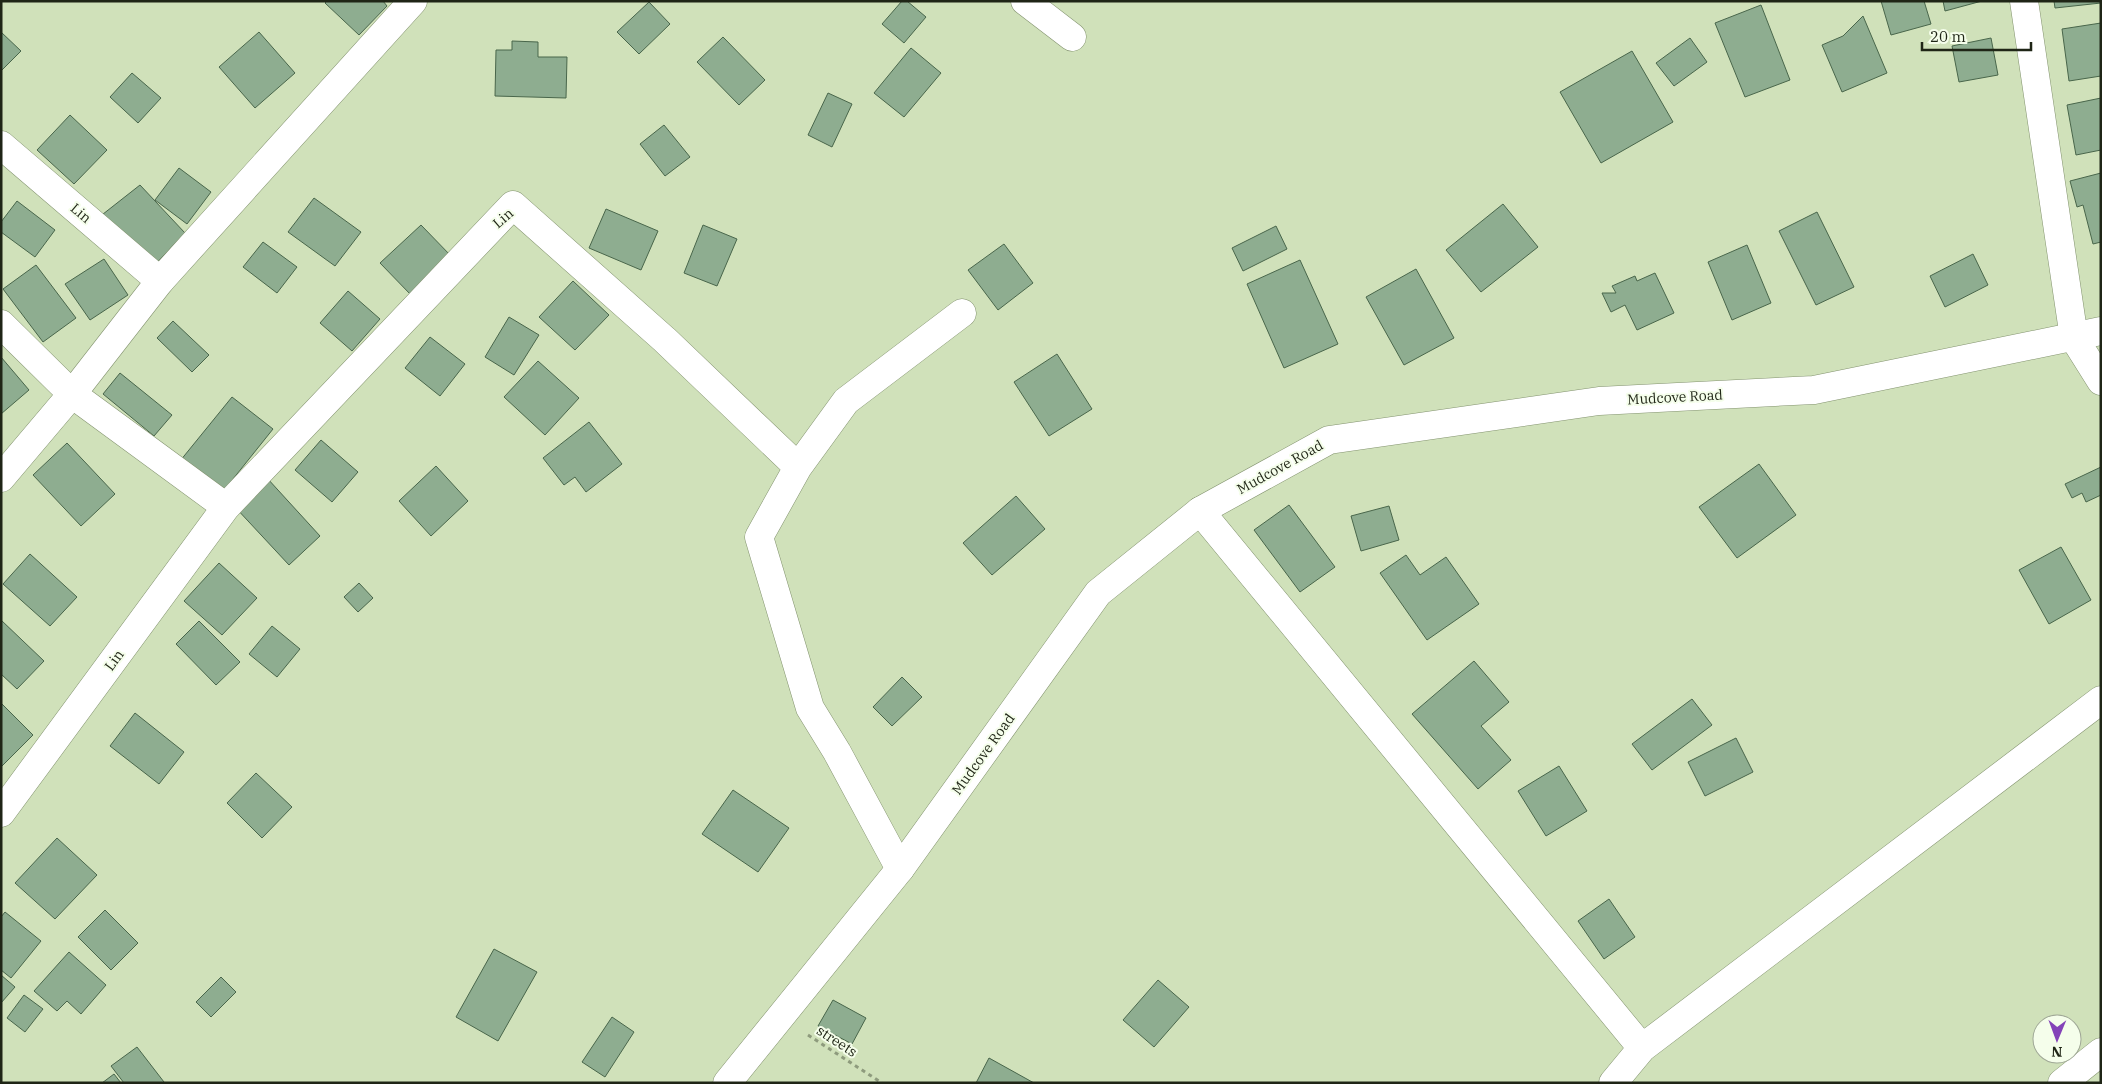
<svg xmlns="http://www.w3.org/2000/svg" width="2102" height="1084" font-family="'IBM Plex Serif',serif">
<style>
.building{fill:#8ead90;stroke:#49664b}
.lines{fill:none;stroke-linecap:round;stroke-linejoin:round}
.minor-casing{stroke:#83936f;stroke-width:29}
.tertiary-casing{stroke:#83936f;stroke-width:29}
.path{stroke:#8e9b7d;stroke-width:3;stroke-dasharray:4 4;stroke-linecap:butt}
.minor{stroke:#fff;stroke-width:28}
.tertiary{stroke:#fff;stroke-width:28}
.labels{text-anchor:middle;dominant-baseline:central;stroke-width:4;stroke-linejoin:round;paint-order:stroke}
.street-label{font-size:14px;fill:#1f2516;stroke:#f5feeb}
</style>
<rect width="100%" height="100%" fill="#d0e1ba"/>
<path class="building" d="M 327,1 L 383,1 L 387,6 L 359,35 L 325,3 Z
M 902,1 L 907,1 L 926,17 L 904,43 L 882,24 Z
M 1881,1 L 1924,1 L 1931,24 L 1891,35 Z
M 1943,1 L 1982,1 L 1945,11 Z
M 2054,1 L 2101,1 L 2101,3 L 2055,8 Z
M 649,2 L 670,24 L 639,54 L 617,32 Z
M 1761,5 L 1790,80 L 1745,97 L 1715,23 Z
M 1863,16 L 1887,73 L 1842,92 L 1822,45 L 1843,36 Z
M 2101,23 L 2101,76 L 2069,81 L 2062,29 Z
M 1,32 L 21,51 L 1,71 Z
M 259,32 L 295,73 L 255,108 L 219,67 Z
M 723,37 L 765,80 L 739,105 L 697,62 Z
M 1690,38 L 1707,62 L 1674,86 L 1656,63 Z
M 1991,38 L 1998,75 L 1959,82 L 1952,46 Z
M 512,41 L 538,42 L 538,57 L 567,57 L 566,98 L 495,96 L 496,50 L 512,50 Z
M 911,48 L 941,73 L 904,117 L 874,93 Z
M 1632,51 L 1673,122 L 1601,163 L 1560,92 Z
M 132,73 L 161,98 L 138,123 L 110,97 Z
M 828,93 L 852,104 L 832,147 L 808,135 Z
M 2101,98 L 2101,150 L 2076,155 L 2067,105 Z
M 70,115 L 107,150 L 74,184 L 37,150 Z
M 664,125 L 690,157 L 665,176 L 640,144 Z
M 179,168 L 211,192 L 187,224 L 155,200 Z
M 2101,173 L 2101,242 L 2093,244 L 2083,205 L 2077,207 L 2070,181 Z
M 140,185 L 185,233 L 152,268 L 98,218 Z
M 314,198 L 361,232 L 335,266 L 288,232 Z
M 17,201 L 55,230 L 35,257 L 1,232 L 1,222 Z
M 1503,204 L 1538,247 L 1481,292 L 1446,250 Z
M 606,209 L 658,231 L 641,270 L 589,248 Z
M 1817,212 L 1854,287 L 1816,305 L 1779,231 Z
M 421,225 L 452,257 L 411,295 L 380,263 Z
M 703,225 L 737,239 L 717,286 L 684,273 Z
M 1276,226 L 1287,249 L 1243,271 L 1232,248 Z
M 263,242 L 297,267 L 277,293 L 243,267 Z
M 1004,244 L 1033,283 L 998,310 L 968,270 Z
M 1747,245 L 1771,303 L 1732,320 L 1708,262 Z
M 1973,254 L 1988,285 L 1945,307 L 1930,276 Z
M 104,259 L 128,295 L 90,320 L 65,284 Z
M 1300,260 L 1338,344 L 1284,368 L 1247,284 Z
M 36,265 L 76,318 L 43,342 L 3,289 Z
M 1416,269 L 1454,338 L 1404,365 L 1366,297 Z
M 1655,273 L 1674,313 L 1637,330 L 1625,305 L 1611,312 L 1602,293 L 1616,293 L 1612,286 L 1635,276 L 1637,281 Z
M 573,281 L 609,315 L 575,350 L 539,317 Z
M 348,291 L 380,319 L 352,351 L 320,323 Z
M 509,317 L 539,335 L 514,375 L 485,357 Z
M 173,321 L 209,355 L 192,372 L 157,338 Z
M 430,337 L 465,364 L 440,396 L 405,368 Z
M 1057,354 L 1092,409 L 1049,436 L 1014,382 Z
M 1,357 L 29,390 L 1,414 Z
M 538,361 L 579,398 L 545,435 L 504,397 Z
M 120,373 L 172,415 L 154,436 L 103,394 Z
M 232,397 L 273,429 L 221,494 L 180,461 Z
M 589,422 L 622,464 L 586,492 L 575,477 L 564,485 L 543,458 Z
M 321,440 L 358,472 L 332,502 L 295,470 Z
M 67,443 L 115,494 L 81,526 L 33,475 Z
M 1759,464 L 1796,515 L 1737,558 L 1699,507 Z
M 436,466 L 468,501 L 431,536 L 399,501 Z
M 2101,467 L 2101,495 L 2086,502 L 2082,493 L 2072,498 L 2065,484 Z
M 267,478 L 320,536 L 289,565 L 235,507 Z
M 1016,496 L 1045,529 L 992,575 L 963,543 Z
M 1289,505 L 1335,567 L 1300,592 L 1254,530 Z
M 1389,506 L 1399,540 L 1361,551 L 1351,516 Z
M 2061,547 L 2091,600 L 2049,624 L 2019,570 Z
M 30,554 L 77,597 L 50,626 L 3,584 Z
M 1406,555 L 1420,575 L 1446,557 L 1479,604 L 1427,640 L 1380,573 Z
M 219,563 L 257,598 L 222,635 L 184,601 Z
M 359,583 L 373,598 L 358,612 L 344,597 Z
M 1,620 L 44,661 L 17,689 L 1,674 Z
M 199,621 L 240,662 L 216,685 L 176,644 Z
M 272,626 L 300,649 L 277,677 L 249,654 Z
M 1474,661 L 1509,702 L 1481,726 L 1511,760 L 1478,789 L 1412,714 Z
M 902,677 L 922,697 L 892,726 L 873,707 Z
M 1692,699 L 1712,725 L 1652,770 L 1632,744 Z
M 1,703 L 33,735 L 1,767 Z
M 135,713 L 184,752 L 159,784 L 110,746 Z
M 1736,738 L 1753,772 L 1705,796 L 1688,762 Z
M 1559,766 L 1587,811 L 1546,836 L 1518,791 Z
M 256,773 L 292,807 L 262,838 L 227,803 Z
M 733,790 L 789,828 L 758,872 L 702,834 Z
M 57,838 L 97,875 L 55,919 L 15,883 Z
M 1609,899 L 1635,937 L 1604,959 L 1578,921 Z
M 105,910 L 138,943 L 111,970 L 78,937 Z
M 5,912 L 41,941 L 11,978 L 1,970 L 1,917 Z
M 494,949 L 537,972 L 498,1041 L 456,1017 Z
M 69,952 L 106,985 L 81,1014 L 67,1001 L 57,1011 L 34,991 Z
M 1,975 L 15,987 L 1,1003 Z
M 221,977 L 236,992 L 211,1017 L 196,1002 Z
M 1158,980 L 1189,1007 L 1154,1047 L 1123,1020 Z
M 24,995 L 43,1009 L 25,1032 L 7,1018 Z
M 833,1000 L 866,1018 L 852,1044 L 818,1026 Z
M 612,1017 L 634,1032 L 605,1077 L 582,1062 Z
M 137,1047 L 164,1082 L 163,1083 L 124,1083 L 111,1066 Z
M 989,1058 L 1034,1083 L 976,1083 Z
M 114,1074 L 121,1083 L 102,1083 Z"/>
<g class="lines">
<g class="minor-casing">
<path id="minor" d="M 1025,1 L 1072,37
M 2024,1 L 2074,338 L 2101,381
M 1,145 L 160,281
M 1,324 L 72,394 L 226,507
M 1200,511 L 1642,1048
M 1,813 L 226,507 L 513,205 L 665,340 L 798,467
M 900,869 L 837,752 L 810,708 L 759,537 L 798,467 L 846,401 L 962,313
M 1613,1083 L 1642,1048 L 2101,700
M 2062,1083 L 2101,1052"/>
</g>
<g class="tertiary-casing">
<path id="tertiary" d="M 1,478 L 72,394 L 160,281 L 413,1
M 727,1083 L 900,869 L 1098,593 L 1200,511 L 1329,440 L 1599,401 L 1814,390 L 2101,331"/>
</g>
<path class="path" d="M 808,1035 L 882,1083"/>
<use href="#minor" class="minor"/>
<use href="#tertiary" class="tertiary"/>
</g>
<g class="labels">
<g class="street-label">
<text transform="translate(81 213) rotate(41)">Lin</text>
<text transform="translate(503 218) rotate(-41)">Lin</text>
<text transform="translate(1675 397) rotate(-3)">Mudcove Road</text>
<text transform="translate(1280 467) rotate(-29)">Mudcove Road</text>
<text transform="translate(114 660) rotate(-54)">Lin</text>
<text transform="translate(983 754) rotate(-54)">Mudcove Road</text>
<text transform="translate(837 1041) rotate(33)">streets</text>
</g>
</g>
<rect width="2102" height="1084" fill="none" stroke="#1f2516" stroke-width="5"/>
<g transform="translate(2057 1039) rotate(181)"><circle r="24" fill="#f5feeb" stroke="#9fa796"/>
<path d="M0-4L9 19L0 12L-9 19Z" fill="#8443b8"/>
<text y="-8" font-size="14" font-weight="bold" text-anchor="middle" fill="#1f2516">N</text>
</g>
<path d="M1922 42v8h109v-8" fill="none" stroke="#1f2516" stroke-width="2.5"/>
<text x="1930" y="42" font-size="15" fill="#1f2516" stroke="#f5feeb" stroke-width="4" paint-order="stroke">20 m</text>
</svg>
